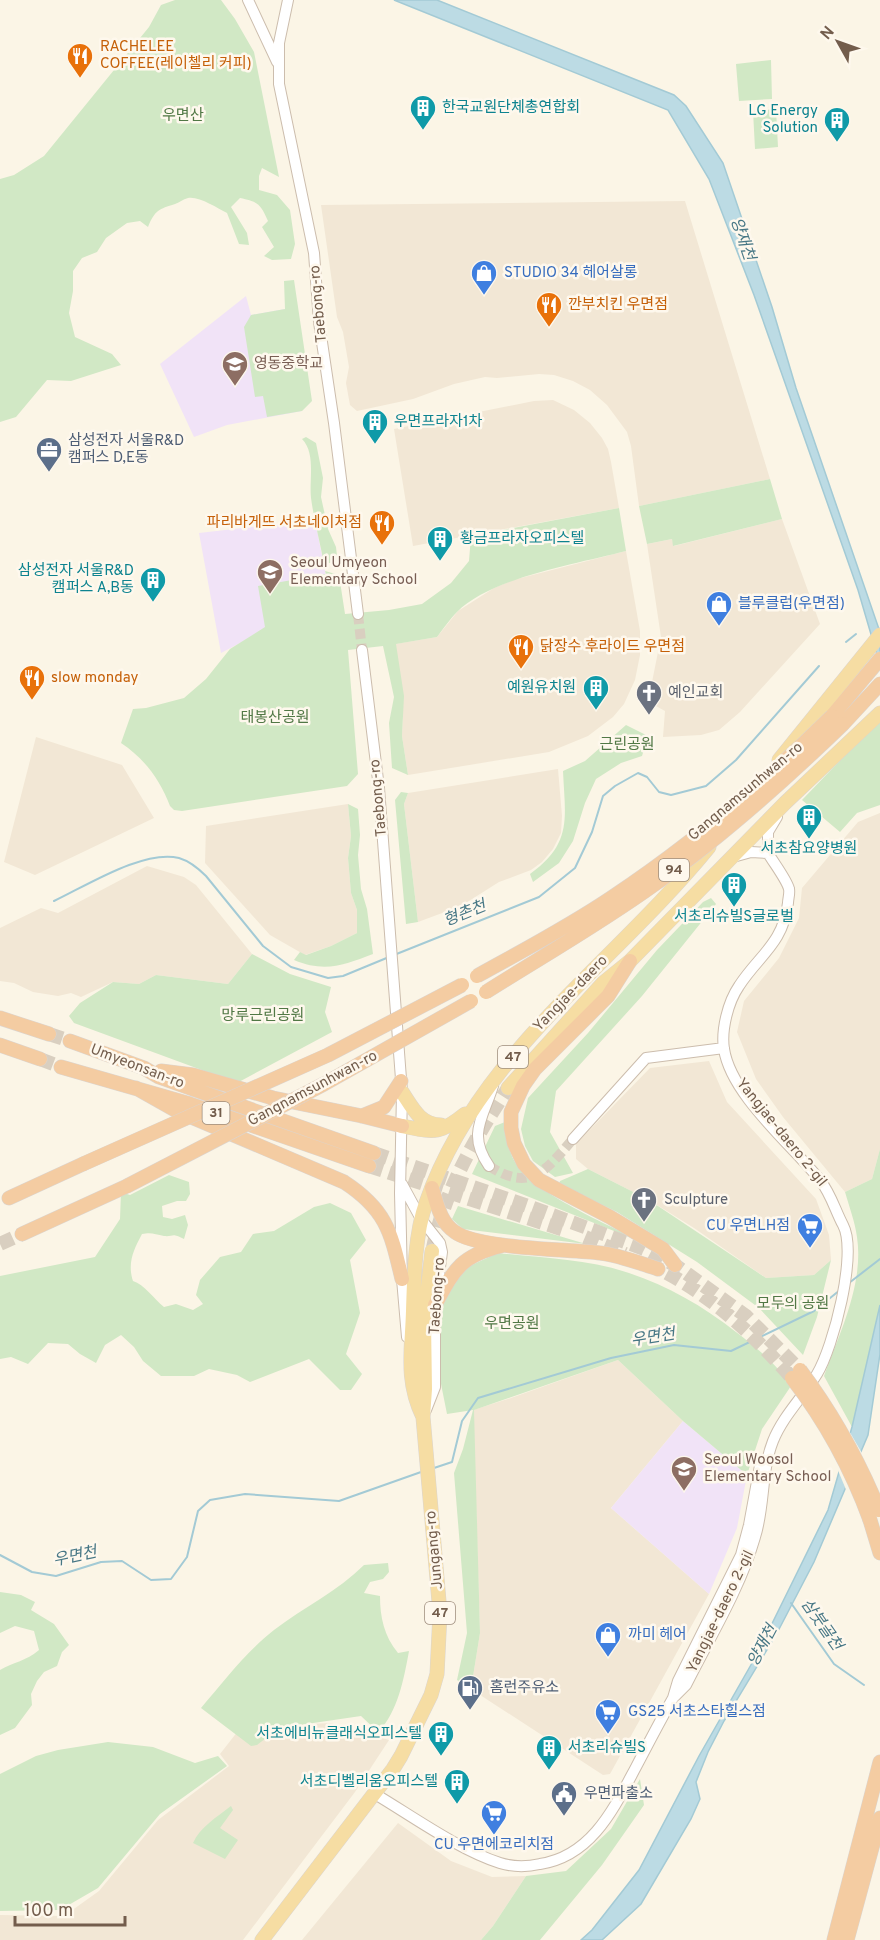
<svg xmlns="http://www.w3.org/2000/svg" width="880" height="1940" font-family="Overpass,'Noto Sans KR',sans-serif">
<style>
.residential{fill:#f2e7d5}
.education{fill:#f1e3f7}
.green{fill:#d1e8c5}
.water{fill:#bcdbe4;stroke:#a3cad5;stroke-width:1.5}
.pier{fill:#fbf5e6}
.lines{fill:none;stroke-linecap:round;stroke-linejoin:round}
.stream{stroke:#a3cad5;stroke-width:2}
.tertiary-tunnel{stroke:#d9cfc0;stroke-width:10;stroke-dasharray:10 5;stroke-linecap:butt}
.primary-tunnel{stroke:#d9cfc0;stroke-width:14;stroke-dasharray:14 7;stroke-linecap:butt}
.trunk-tunnel{stroke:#d9cfc0;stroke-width:14;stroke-dasharray:14 7;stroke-linecap:butt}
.tertiary-casing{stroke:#ccbdad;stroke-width:12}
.primary-casing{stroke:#dbd5d0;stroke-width:15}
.trunk-casing{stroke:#dbd5d0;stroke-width:15}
.tertiary{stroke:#fff;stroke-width:10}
.primary{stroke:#f6dda3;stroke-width:14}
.trunk{stroke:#f4cca2;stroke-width:14}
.trunk-bridge-casing{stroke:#dbd5d0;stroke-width:15;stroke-linecap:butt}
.trunk-bridge{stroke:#f4cca2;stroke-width:14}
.labels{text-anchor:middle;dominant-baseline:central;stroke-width:5;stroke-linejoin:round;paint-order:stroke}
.shield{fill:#fef8ed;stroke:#9d8c7c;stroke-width:1.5}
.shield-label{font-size:14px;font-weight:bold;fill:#735d4c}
.food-label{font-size:15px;fill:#c56008;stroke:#fef8ed;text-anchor:start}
.culture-label{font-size:15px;fill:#0d838f;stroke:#fef8ed;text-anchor:end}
.park-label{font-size:15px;fill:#517845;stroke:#fef8ed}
.shop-label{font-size:15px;fill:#366cbe;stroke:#fef8ed;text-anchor:start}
.street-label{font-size:15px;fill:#735d4c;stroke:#fef8ed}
.education-label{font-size:15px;fill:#785e54;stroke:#fef8ed;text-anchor:start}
.service-label{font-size:15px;fill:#4e5e75;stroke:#fef8ed;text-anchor:start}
.worship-label{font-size:15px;fill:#5b616d;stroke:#fef8ed;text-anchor:start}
.water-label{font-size:16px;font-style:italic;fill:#477785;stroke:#fef8ed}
</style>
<rect width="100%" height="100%" fill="#fbf5e6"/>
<path class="residential" d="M 685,201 L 770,479 L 639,506 L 631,446 L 627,432 L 607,405 L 590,390 L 573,381 L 554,375 L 539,374 L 497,378 L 485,377 L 454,384 L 413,399 L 357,411 L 350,405 L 346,383 L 349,367 L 343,332 L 337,317 L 321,205 Z
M 553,400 L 574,410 L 590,423 L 602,438 L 608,449 L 611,462 L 619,508 L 413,546 L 394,429 L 534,401 Z
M 782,519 L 820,624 L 740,712 L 719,730 L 701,735 L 663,737 L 665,711 L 645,700 L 652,682 L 661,637 L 647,544 L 672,539 L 674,546 Z
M 626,551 L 640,631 L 640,655 L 635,680 L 624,704 L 613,717 L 588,736 L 549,752 L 408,775 L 402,736 L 403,717 L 395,644 L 437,637 L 458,611 L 494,588 L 513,580 Z
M 36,737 L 122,765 L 154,818 L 35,875 L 4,862 Z
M 558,769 L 562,816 L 561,833 L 553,849 L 542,862 L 531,870 L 499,882 L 461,906 L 418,922 L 404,804 L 408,793 Z
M 348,804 L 351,836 L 348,858 L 351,893 L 357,910 L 357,933 L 331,946 L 305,955 L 270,935 L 205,863 L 206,826 Z
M 880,813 L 880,1149 L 872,1179 L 845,1192 L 783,1117 L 756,1079 L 737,1032 L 744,1001 L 779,958 L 799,918 L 802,888 L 858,822 Z
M 147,866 L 184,877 L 196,885 L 252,954 L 228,984 L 156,975 L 139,984 L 113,982 L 81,997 L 71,993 L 58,996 L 33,992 L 14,983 L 0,981 L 0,928 L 41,908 L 58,913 Z
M 709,1061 L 727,1102 L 816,1199 L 829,1235 L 831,1260 L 814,1275 L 766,1278 L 694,1228 L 649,1200 L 588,1169 L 576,1159 L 576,1144 L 650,1068 Z
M 618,1360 L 683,1421 L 611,1508 L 709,1594 L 610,1774 L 603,1775 L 471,1689 L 480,1633 L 473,1410 L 511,1398 Z
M 331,1723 L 389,1740 L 355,1792 L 243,1940 L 0,1940 L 0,1915 L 64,1916 L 99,1891 L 158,1820 L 229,1766 L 220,1754 L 238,1731 L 256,1740 L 287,1725 Z
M 398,1823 L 451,1861 L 492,1877 L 526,1876 L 493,1926 L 481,1940 L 302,1940 Z"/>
<path class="education" d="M 246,296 L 251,315 L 285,309 L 302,411 L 227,425 L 194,437 L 160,364 Z
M 315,520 L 334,616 L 266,627 L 242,642 L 221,653 L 199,533 Z
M 683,1421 L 747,1475 L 737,1528 L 709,1594 L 611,1508 Z"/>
<path class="green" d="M 175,0 L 221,0 L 235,19 L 254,52 L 279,177 L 262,168 L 259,176 L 259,190 L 277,195 L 290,210 L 295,244 L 291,259 L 272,260 L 264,256 L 274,247 L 262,227 L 268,221 C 260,203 258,202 240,198 L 231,207 L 247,233 L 249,245 L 239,244 L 227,213 C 217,208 199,196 188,198 C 183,199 179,203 175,204 C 159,209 155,210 148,227 L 140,221 L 127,223 L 106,238 L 97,252 L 82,258 L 73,271 L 73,291 L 69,313 L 75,337 L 112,354 L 121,365 L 71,381 L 47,380 L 16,417 L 0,422 L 0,179 L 14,175 L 44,156 L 149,27 L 161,5 Z
M 771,60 L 772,99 L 739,101 L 736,64 Z
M 776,109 L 778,147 L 755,149 L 753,111 Z
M 294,280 L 312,401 L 302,411 L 267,417 L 263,396 L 255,397 L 244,327 L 251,315 L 285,309 L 284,281 Z
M 306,437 L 316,443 L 323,478 L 321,497 L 328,529 L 336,547 L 337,556 L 334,562 L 324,564 C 320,542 314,520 311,498 C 309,480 316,453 302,439 Z
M 770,479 L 782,519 L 673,546 L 672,539 L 647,544 L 639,506 Z
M 619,508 L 626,551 C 577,564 492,577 457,612 C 450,619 443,629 437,637 L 396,644 L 404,696 L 402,736 L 408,775 L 392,768 L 389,723 L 394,697 L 383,646 L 348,650 L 358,774 L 347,786 L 182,811 L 174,810 L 170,806 C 160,780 145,759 121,743 L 133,709 L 146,708 L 184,698 L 206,679 L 230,649 L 265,627 L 258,586 L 326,574 L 325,571 L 339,575 L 345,614 L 389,610 L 422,604 L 451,583 L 469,561 L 471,536 Z
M 880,719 L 880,805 L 857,813 L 840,832 L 802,800 Z
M 626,725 L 648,736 L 642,756 L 621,763 L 596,779 L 585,803 L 573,841 L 559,863 L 533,882 L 530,874 C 573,843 565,818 563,771 L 585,761 Z
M 401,792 L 408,793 L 404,804 L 418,922 L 406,924 L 395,800 Z
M 348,804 L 358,809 L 360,835 L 358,855 L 361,889 L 367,909 L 373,954 C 344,965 325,973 294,960 L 300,952 L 306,955 L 331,946 L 357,933 L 357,910 L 351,893 L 348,858 L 351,836 Z
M 711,898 L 716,904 L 642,996 L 556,1091 L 550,1132 L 573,1173 L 555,1177 L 533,1161 L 525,1146 L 521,1129 L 528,1098 L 588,1033 L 657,950 L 703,902 Z
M 252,954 L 290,974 L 331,987 L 325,1012 L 332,1032 L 237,1083 L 74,1023 L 69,1016 L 80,1003 L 113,982 L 139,984 L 156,975 L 228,984 Z
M 505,1122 C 507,1135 508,1151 515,1162 C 534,1194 610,1225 644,1243 L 472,1174 L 495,1126 Z
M 880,1149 L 880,1305 L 852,1427 L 824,1376 C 840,1332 864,1284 857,1237 C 855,1222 849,1206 845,1192 L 872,1179 Z
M 588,1169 L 649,1200 L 766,1278 L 814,1275 L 831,1260 L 817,1317 L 803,1355 L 759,1308 L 697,1262 L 617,1212 L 559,1184 L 560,1181 Z
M 169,1175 L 189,1182 L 190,1194 L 186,1201 L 177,1201 L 162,1206 L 163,1217 L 172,1219 L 185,1215 L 188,1225 L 184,1239 C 171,1232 174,1237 164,1236 C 155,1234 151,1232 142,1234 C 134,1249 127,1263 133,1281 C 144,1284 154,1299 164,1307 L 176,1304 L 193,1310 L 203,1304 L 196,1295 L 200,1280 L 220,1257 L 241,1252 L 253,1234 L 274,1231 L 314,1207 L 330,1203 L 351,1213 L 366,1240 L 350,1260 L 360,1313 L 346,1354 L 362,1374 L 351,1390 L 340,1390 L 309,1359 L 250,1382 L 237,1375 L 209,1369 L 194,1376 L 161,1376 L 143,1361 L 134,1347 L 121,1335 L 105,1345 L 96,1363 L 80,1354 L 68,1344 L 48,1343 L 28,1364 L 11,1357 L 0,1359 L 0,1276 L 95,1257 L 120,1219 L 121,1192 L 130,1195 Z
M 458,1206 L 586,1244 L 463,1229 L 452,1219 Z
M 498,1253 C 541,1258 587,1259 629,1273 C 668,1286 703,1306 736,1332 C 757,1348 777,1364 791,1386 L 762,1429 L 747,1475 L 683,1421 L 618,1360 L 474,1410 L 480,1633 L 471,1689 L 457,1680 L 467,1633 L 454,1473 L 463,1449 L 473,1410 L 447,1414 L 439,1374 L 442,1303 L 465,1268 Z
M 388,1563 L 389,1572 L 383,1579 L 370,1582 L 364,1593 L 380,1596 C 380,1617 384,1636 398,1653 L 409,1651 C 404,1678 398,1712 378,1732 L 361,1716 L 279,1728 L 257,1745 L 251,1746 L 201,1708 C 224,1681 246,1652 274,1630 C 304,1607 338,1591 364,1565 Z
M 0,1592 L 21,1595 L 35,1602 L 31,1610 L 54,1624 L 69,1645 L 62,1652 L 57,1666 L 44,1672 L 37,1681 L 31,1694 L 32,1705 L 15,1728 L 0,1735 L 0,1670 C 14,1662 26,1661 39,1650 L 34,1631 L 15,1626 L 0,1633 Z
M 108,1742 L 153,1747 L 195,1763 L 218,1756 L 227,1766 L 160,1814 L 98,1888 L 60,1910 L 0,1911 L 0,1774 L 36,1756 L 58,1750 Z
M 640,1779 L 644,1805 L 602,1865 L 540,1940 L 481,1940 L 493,1926 L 526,1876 L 566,1871 L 611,1829 Z
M 231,1806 L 233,1810 L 220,1828 L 238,1840 L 225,1859 L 193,1843 C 200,1827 217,1817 231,1806 Z"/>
<path class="water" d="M 394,0 L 437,0 L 674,95 L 686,106 L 723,163 L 772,307 L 796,388 L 880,632 L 880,665 L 858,590 L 754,295 L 709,179 L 668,110 Z
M 880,1305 L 880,1354 L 868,1435 L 814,1562 L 776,1635 L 724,1721 L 708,1752 L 696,1782 L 700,1799 L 691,1819 L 641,1904 L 602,1940 L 581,1940 L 592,1930 L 639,1870 L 699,1756 L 756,1656 L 828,1510 L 852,1427 Z"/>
<path class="pier" d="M 848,1429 L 863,1455 L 847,1492 L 837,1468 Z"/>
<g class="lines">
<path class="stream" d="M 846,642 L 856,634
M 54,901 C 86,886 144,849 179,858 C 189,861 199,869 206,876 L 263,946 L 291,967 L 328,978 L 343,976 L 389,957
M 394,955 L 539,897 L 575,868 L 592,832 L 603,796 L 615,786 L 638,773 L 647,777 L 659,792 L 671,795 L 706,786 L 736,760 L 819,666
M 849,1283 L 880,1259
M 434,1468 L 452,1462 L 462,1421 L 478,1398 L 611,1358 L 674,1345 L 731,1351 L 814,1311 L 840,1290
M 0,1555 L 32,1572 L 56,1576 L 101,1562 L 122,1561 L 151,1580 L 171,1579 L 187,1557 L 198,1511 L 210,1500 L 245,1494 L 339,1501 L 421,1472
M 791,1603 L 834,1664 L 864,1685"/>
<path class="tertiary-tunnel" d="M 358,614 L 362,650
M 489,1166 C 531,1193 546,1170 573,1139"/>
<path class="primary-tunnel" d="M 433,1248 C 445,1189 475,1138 508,1088"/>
<path class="trunk-tunnel" d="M 49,1034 L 70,1041
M 40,1059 L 61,1067
M 374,1153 L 528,1206 L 644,1249 L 675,1265 L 746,1316 L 800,1370
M 369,1166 L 564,1230
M 585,1237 L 625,1254
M 0,1244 L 22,1234
M 648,1264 C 705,1289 751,1332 792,1378"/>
<g class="tertiary-casing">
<path id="tertiary" d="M 248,0 L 277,62
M 288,0 L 279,43 L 279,84 L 314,253 L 319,322 L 334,423 L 358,614
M 362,650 L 379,788 L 402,1092 L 400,1193 L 402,1279 L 407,1337
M 768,853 L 768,832 L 777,817
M 733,857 L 751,852 L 768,853
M 573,1139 L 646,1058 L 724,1048
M 489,1166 C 467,1134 483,1118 493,1086
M 402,1184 L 421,1219 L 440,1243 L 442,1252 L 435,1305 L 435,1387 L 426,1410
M 673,1698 L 686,1685 C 710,1637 740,1589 755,1537 C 765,1506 761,1471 773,1441 C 783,1416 803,1397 817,1374 C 833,1348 858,1253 843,1225 C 835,1210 831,1194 820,1180 C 791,1144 731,1095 724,1049 C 721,1030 728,1002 739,986 C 759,955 783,944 788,903 C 788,899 790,893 789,889 C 787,880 773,862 768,853
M 375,1794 C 412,1816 459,1850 500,1863 C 513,1867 527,1867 540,1864 C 592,1856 614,1808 636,1767 C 648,1744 660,1721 673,1698 L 678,1681 L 741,1555 L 749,1525 L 761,1460"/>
</g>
<g class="primary-casing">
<path id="primary" d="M 779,760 L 880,635
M 508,1088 L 603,983 L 630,961 L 785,803 L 880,713
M 402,1092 C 412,1107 420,1125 441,1125
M 402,1126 C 434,1132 439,1135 465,1114
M 423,1417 C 405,1380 412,1350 413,1311 C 414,1278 415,1233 426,1203 C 477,1055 614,964 709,847
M 262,1940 L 393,1769 L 401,1756 L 431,1695 L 437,1674 L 440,1613 L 423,1417 L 425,1389 L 424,1322 L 432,1251"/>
</g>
<g class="trunk-casing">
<path id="trunk" d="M 832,716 L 880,659
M 843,724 L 880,684
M 630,961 L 608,996 L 535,1069 L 523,1086 L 511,1112 L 511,1128 L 514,1143 L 524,1164 L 539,1180 L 610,1217 L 663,1249 L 675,1265
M 0,1018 L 49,1034
M 70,1041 L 144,1068 L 159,1077 L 374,1153
M 0,1045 L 40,1059
M 61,1067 L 190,1104 L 369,1166
M 161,1071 L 193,1075 L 273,1098 L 362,1116 L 402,1126
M 136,1088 L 175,1110 L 344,1182 C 387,1210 391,1233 402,1279
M 362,1116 L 384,1107 L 401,1081
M 432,1188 C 437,1204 440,1222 455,1232 C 478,1249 567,1249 600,1253 C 619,1255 639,1263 658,1269
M 9,1198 L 83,1164
M 22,1234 L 127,1186
M 435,1305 C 454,1270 460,1256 501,1246
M 870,1520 L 880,1553
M 834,1940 L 880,1762
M 847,1940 L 880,1818"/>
</g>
<use href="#tertiary" class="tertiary"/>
<use href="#primary" class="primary"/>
<use href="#trunk" class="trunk"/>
<g class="trunk-bridge-casing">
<path id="trunk-bridge" d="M 477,976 C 522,951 568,927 611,898 C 691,845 764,783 832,716
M 486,992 C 543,956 601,923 655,884 C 723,836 784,781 843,724
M 83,1164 L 328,1055 L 462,985
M 127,1186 L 324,1084 L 471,1001
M 800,1370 C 833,1414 858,1459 879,1510
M 792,1378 C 826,1422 851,1468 870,1520"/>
</g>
<use href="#trunk-bridge" class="trunk-bridge"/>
</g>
<defs>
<g id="restaurant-pin" transform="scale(1.35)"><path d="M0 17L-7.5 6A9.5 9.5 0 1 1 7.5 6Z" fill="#e8710a" stroke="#fef8ed"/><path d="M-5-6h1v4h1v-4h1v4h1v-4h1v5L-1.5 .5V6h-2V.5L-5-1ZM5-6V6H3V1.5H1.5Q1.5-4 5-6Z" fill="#fff"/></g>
<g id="building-pin" transform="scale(1.35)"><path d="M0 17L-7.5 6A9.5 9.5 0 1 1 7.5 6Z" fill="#0f9aa8" stroke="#fef8ed"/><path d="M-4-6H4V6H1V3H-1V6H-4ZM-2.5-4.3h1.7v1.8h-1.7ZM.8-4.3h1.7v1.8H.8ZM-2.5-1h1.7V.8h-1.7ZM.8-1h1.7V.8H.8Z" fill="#fff"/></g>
<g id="shop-pin" transform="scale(1.35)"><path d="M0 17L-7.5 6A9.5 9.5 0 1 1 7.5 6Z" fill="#3f7fe0" stroke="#fef8ed"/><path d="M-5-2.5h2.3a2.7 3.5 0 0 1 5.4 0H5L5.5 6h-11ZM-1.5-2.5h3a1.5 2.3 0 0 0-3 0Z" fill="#fff"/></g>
<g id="school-pin" transform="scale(1.35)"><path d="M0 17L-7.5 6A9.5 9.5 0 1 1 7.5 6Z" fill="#8d6e63" stroke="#fef8ed"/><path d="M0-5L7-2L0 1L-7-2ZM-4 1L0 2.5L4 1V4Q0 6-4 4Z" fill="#fff"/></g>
<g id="office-pin" transform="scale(1.35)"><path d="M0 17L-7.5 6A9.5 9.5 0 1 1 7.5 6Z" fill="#5c6f8a" stroke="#fef8ed"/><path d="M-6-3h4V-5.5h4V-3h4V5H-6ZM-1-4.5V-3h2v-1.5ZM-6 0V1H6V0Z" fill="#fff"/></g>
<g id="church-pin" transform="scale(1.35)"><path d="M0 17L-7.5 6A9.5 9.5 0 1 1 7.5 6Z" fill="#6b7280" stroke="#fef8ed"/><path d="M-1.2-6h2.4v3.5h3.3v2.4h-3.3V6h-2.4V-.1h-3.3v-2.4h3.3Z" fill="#fff"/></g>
<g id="supermarket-pin" transform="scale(1.35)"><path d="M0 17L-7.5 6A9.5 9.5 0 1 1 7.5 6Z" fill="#3f7fe0" stroke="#fef8ed"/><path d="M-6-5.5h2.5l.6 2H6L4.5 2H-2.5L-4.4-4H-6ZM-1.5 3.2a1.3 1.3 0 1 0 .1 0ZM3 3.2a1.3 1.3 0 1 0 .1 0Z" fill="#fff"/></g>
<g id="fuel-pin" transform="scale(1.35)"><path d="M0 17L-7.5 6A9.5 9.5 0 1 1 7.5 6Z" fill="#5c6f8a" stroke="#fef8ed"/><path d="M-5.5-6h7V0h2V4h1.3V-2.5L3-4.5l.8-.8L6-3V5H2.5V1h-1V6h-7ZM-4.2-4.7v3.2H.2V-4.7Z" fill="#fff"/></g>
<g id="civic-pin" transform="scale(1.35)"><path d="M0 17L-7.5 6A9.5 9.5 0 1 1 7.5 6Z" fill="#5c6f8a" stroke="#fef8ed"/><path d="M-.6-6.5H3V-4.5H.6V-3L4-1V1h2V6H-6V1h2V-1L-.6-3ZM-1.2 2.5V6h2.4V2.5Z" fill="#fff"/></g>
</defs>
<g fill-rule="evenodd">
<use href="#restaurant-pin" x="80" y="56"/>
<use href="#building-pin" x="423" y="108"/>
<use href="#building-pin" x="837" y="120"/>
<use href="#shop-pin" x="484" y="273"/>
<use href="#restaurant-pin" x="549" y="305"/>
<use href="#school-pin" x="235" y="364"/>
<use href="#building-pin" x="375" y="422"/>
<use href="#office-pin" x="49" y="450"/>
<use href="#restaurant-pin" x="382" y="523"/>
<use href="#building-pin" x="440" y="539"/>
<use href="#school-pin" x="270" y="572"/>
<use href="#building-pin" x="153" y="580"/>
<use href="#shop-pin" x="719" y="604"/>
<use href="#restaurant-pin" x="521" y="647"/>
<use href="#restaurant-pin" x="32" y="678"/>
<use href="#building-pin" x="596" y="688"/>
<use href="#church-pin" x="649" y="693"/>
<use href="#building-pin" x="809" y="817"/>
<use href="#building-pin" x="734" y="885"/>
<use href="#church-pin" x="644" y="1200"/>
<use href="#supermarket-pin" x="810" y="1226"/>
<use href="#school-pin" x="684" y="1469"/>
<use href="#shop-pin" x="608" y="1635"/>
<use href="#fuel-pin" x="470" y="1688"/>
<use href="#supermarket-pin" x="608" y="1712"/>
<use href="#building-pin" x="441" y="1734"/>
<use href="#building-pin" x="549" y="1748"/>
<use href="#building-pin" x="457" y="1782"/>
<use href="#civic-pin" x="564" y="1794"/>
<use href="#supermarket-pin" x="494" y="1813"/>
</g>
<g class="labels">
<g class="shield">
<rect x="659" y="859" width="30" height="22" rx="4.5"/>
<rect x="498" y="1046" width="30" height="22" rx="4.5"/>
<rect x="202.5" y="1102" width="27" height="22" rx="4.5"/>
<rect x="425" y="1602" width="30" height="22" rx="4.5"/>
</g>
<g class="shield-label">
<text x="674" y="870">94</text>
<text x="513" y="1057">47</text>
<text x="216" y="1113">31</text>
<text x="440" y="1613">47</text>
</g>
<g class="food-label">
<text x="100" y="47">RACHELEE<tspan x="100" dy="17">COFFEE(레이첼리 커피)</tspan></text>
<text x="568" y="305">깐부치킨 우면점</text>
<text x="362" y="523" text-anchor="end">파리바게뜨 서초네이처점</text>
<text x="540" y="647">닭장수 후라이드 우면점</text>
<text x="51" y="678">slow monday</text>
</g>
<g class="culture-label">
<text x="442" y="108" text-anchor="start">한국교원단체총연합회</text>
<text x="818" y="111">LG Energy<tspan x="818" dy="17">Solution</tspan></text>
<text x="394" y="422" text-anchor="start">우면프라자1차</text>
<text x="460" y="539" text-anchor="start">황금프라자오피스텔</text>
<text x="134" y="571">삼성전자 서울R&amp;D<tspan x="134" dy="17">캠퍼스 A,B동</tspan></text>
<text x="576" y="688">예원유치원</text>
<text x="809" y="849" text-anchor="middle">서초참요양병원</text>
<text x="734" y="917" text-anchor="middle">서초리슈빌S글로벌</text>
<text x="422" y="1734">서초에비뉴클래식오피스텔</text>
<text x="568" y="1748" text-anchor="start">서초리슈빌S</text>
<text x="438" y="1782">서초디벨리움오피스텔</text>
</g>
<g class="park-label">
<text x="183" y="116">우면산</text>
<text x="275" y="718">태봉산공원</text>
<text x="627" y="745">근린공원</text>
<text x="263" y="1016">망루근린공원</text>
<text x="793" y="1304">모두의 공원</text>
<text x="512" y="1324">우면공원</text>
</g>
<g class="shop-label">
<text x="504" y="273">STUDIO 34 헤어살롱</text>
<text x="738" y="604">블루클럽(우면점)</text>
<text x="790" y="1226" text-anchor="end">CU 우면LH점</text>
<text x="628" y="1635">까미 헤어</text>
<text x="628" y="1712">GS25 서초스타힐스점</text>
<text x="494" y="1845" text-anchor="middle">CU 우면에코리치점</text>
</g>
<g class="street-label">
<text transform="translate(319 304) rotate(-95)">Taebong-ro</text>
<text transform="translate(746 792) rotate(-40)">Gangnamsunhwan-ro</text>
<text transform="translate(379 798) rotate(-95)">Taebong-ro</text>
<text transform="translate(571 994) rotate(-46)">Yangjae-daero</text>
<text transform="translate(137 1067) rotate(21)">Umyeonsan-ro</text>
<text transform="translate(313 1089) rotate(-28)">Gangnamsunhwan-ro</text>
<text transform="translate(781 1133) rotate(51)">Yangjae-daero 2-gil</text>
<text transform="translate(438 1296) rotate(-86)">Taebong-ro</text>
<text transform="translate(435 1550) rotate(-95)">Jungang-ro</text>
<text transform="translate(721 1612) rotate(-64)">Yangjae-daero 2-gil</text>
</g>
<g class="education-label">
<text x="254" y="364">영동중학교</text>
<text x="290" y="563">Seoul Umyeon<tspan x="290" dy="17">Elementary School</tspan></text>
<text x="704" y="1460">Seoul Woosol<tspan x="704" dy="17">Elementary School</tspan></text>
</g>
<g class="service-label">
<text x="68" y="441">삼성전자 서울R&amp;D<tspan x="68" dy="17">캠퍼스 D,E동</tspan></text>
<text x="490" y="1688">홈런주유소</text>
<text x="584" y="1794">우면파출소</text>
</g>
<g class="worship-label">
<text x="668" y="693">예인교회</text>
<text x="664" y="1200">Sculpture</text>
</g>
<g class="water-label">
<text transform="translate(742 239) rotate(71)">양재천</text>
<text transform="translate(465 914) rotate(-22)">형촌천</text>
<text transform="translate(653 1338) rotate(-9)">우면천</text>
<text transform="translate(75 1557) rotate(-12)">우면천</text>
<text transform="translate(821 1625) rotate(55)">삼붓골천</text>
<text transform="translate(763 1646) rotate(-62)">양재천</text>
</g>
</g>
<g transform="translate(838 42) rotate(310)" stroke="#fef8ed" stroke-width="4.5" paint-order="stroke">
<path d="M0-4.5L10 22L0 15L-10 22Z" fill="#735d4c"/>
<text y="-9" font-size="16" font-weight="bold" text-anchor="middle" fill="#735d4c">N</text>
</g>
<path d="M15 1916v9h110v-9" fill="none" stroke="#735d4c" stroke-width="3"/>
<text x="24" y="1916" font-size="18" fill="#735d4c" stroke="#fef8ed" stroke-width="4.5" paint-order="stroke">100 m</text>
</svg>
